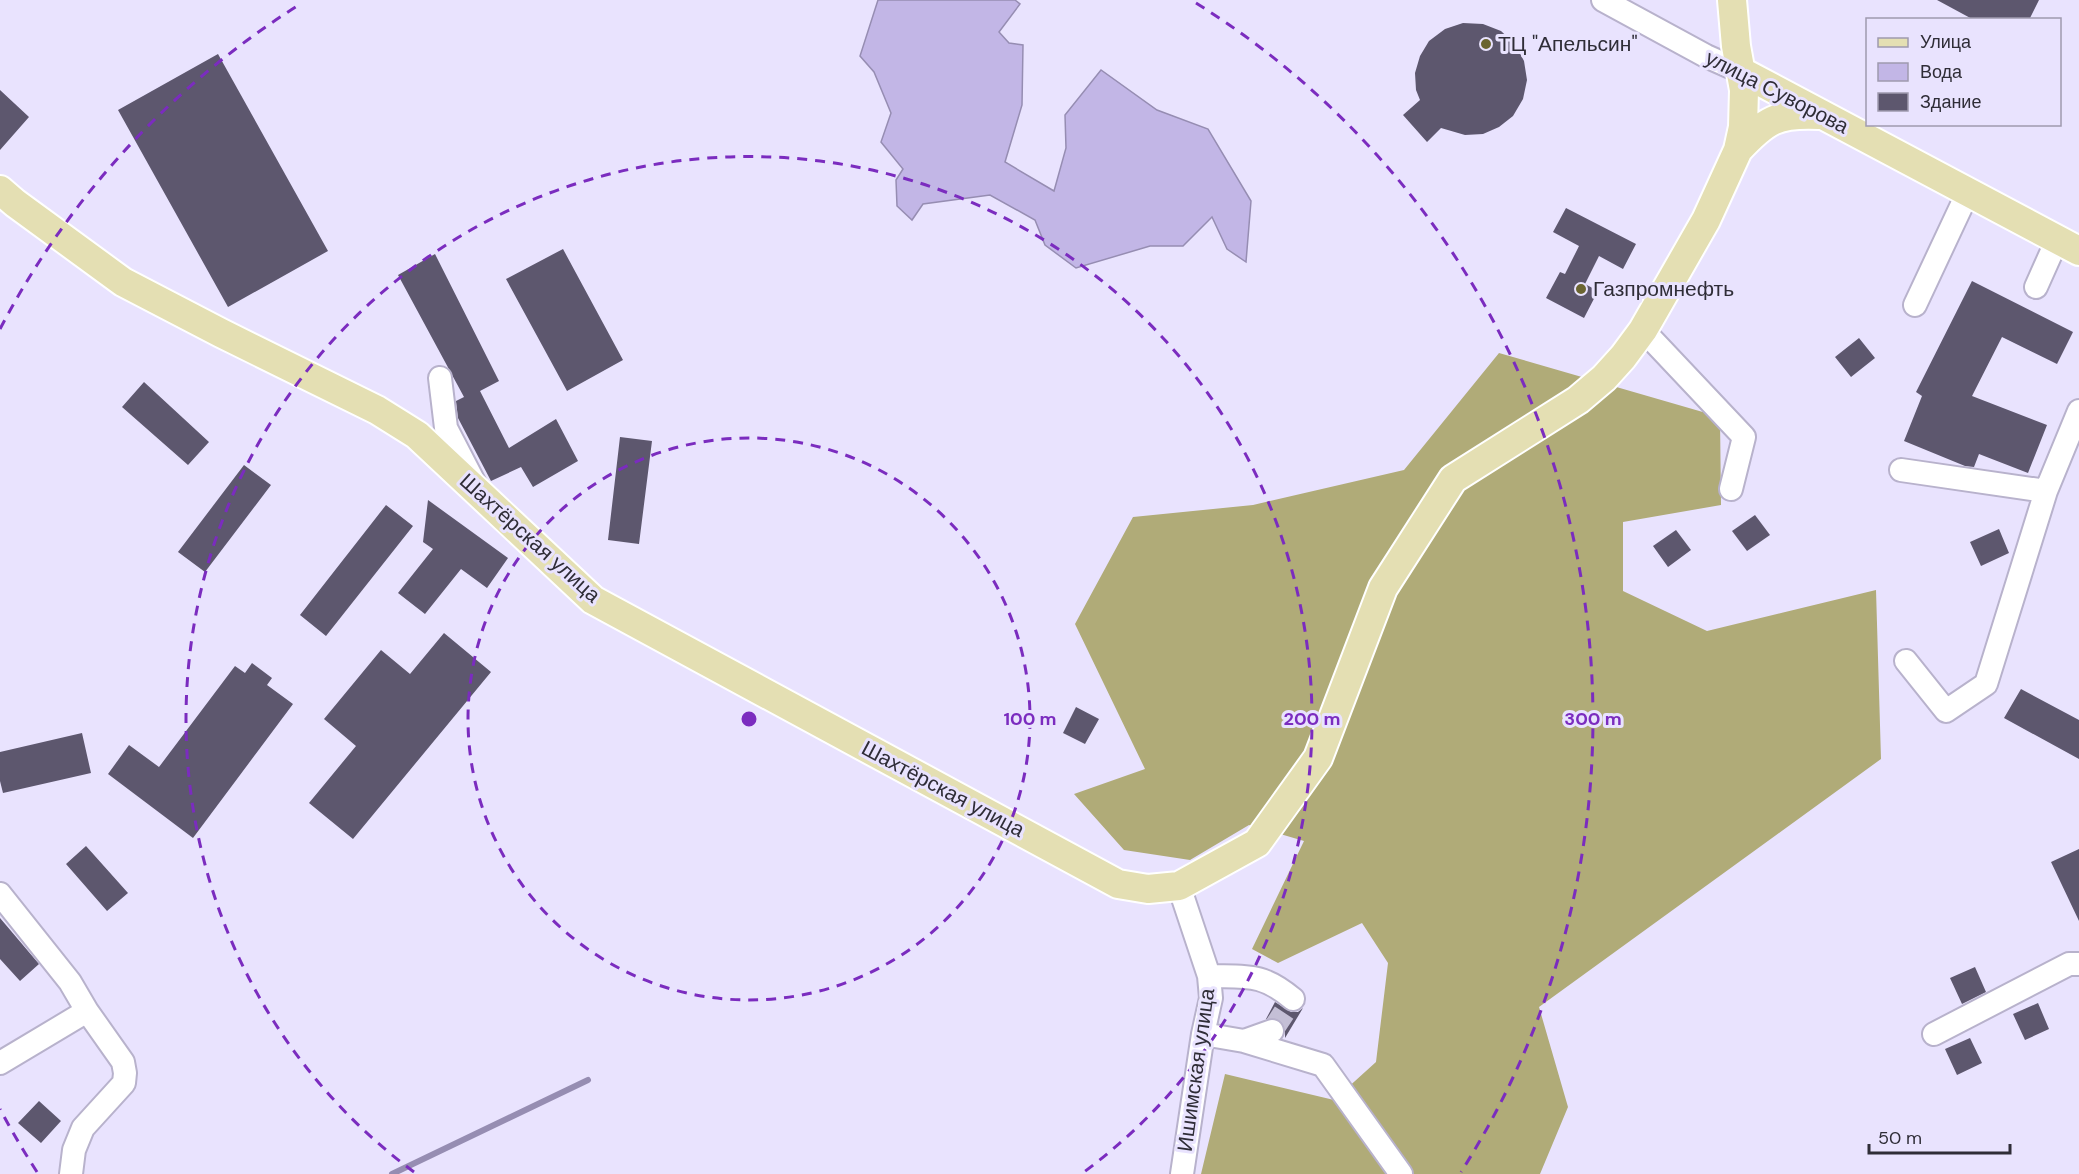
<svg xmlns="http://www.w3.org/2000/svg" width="2079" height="1174" font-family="'DM Sans',sans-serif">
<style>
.forest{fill:#b0ab78}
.water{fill:#c2b6e6;stroke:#968db2;stroke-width:1.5}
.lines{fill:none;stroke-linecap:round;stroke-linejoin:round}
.stream{stroke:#968db2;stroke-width:6}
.building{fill:#5d576e}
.minor-tunnel{stroke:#c4bfd6;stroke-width:22;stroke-dasharray:22 11;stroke-linecap:butt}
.minor-casing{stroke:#b8b2cc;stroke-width:26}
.major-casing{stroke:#fff;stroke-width:32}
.minor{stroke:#fff;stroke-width:22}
.major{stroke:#e4dfb3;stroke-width:28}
.ring{fill:none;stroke:#7b2cbf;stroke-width:3;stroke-dasharray:10 8}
.poi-dot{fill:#6b6531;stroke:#e9e3fe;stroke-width:2}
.labels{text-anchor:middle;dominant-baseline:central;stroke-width:6;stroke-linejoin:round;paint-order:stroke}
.poi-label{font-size:21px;fill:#2f2d37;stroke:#e9e3fe;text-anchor:start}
.street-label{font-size:21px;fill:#2f2d37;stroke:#e9e3fe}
.centre{fill:#7b2cbf;stroke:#e9e3fe;stroke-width:3}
.ring-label{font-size:18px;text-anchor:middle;font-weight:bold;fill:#7b2cbf;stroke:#e9e3fe;stroke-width:6;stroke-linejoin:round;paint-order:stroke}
</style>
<rect width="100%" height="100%" fill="#e9e3fe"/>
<path class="forest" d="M 1499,353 L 1720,417 L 1721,505 L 1623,522 L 1623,591 L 1707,631 L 1876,590 L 1881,759 L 1539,1007 L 1568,1107 L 1540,1174 L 1201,1174 L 1225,1074 L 1334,1100 L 1376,1062 L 1388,963 L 1362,923 L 1278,963 L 1252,949 L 1304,841 L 1249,825 L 1190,860 L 1124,850 L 1074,794 L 1145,769 L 1075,624 L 1133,517 L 1253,505 L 1404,470 Z"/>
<path class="water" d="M 878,0 L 1015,0 L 1020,4 L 999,32 L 1009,43 L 1023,45 L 1022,105 L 1005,162 L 1054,191 L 1066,148 L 1065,115 L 1101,70 L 1157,110 L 1208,129 L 1251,201 L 1246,262 L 1227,249 L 1212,217 L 1183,246 L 1150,246 L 1076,268 L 1045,245 L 1035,220 L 990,195 L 923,204 L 912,220 L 897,206 L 896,180 L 903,169 L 881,142 L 891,113 L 874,72 L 860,56 Z"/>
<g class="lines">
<path class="stream" d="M 392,1174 L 588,1080"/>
</g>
<path class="building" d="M 1937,0 L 2039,0 L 2029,20 L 1974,20 Z
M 1463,23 L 1483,24 L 1501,31 L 1515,44 L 1524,61 L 1527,80 L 1523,99 L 1513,116 L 1499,127 L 1483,134 L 1465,135 L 1441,128 L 1427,142 L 1403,115 L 1420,100 L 1416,90 L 1415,73 L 1420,56 L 1429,41 L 1445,29 Z
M 218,54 L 328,251 L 228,307 L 118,110 Z
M 0,90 L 29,117 L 0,150 Z
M 1566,208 L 1636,244 L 1623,269 L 1599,256 L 1585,284 L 1598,291 L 1584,318 L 1546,298 L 1560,272 L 1565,274 L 1579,246 L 1553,232 Z
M 563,249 L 623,360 L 567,391 L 506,279 Z
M 435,254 L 499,381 L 480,391 L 509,448 L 556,419 L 578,461 L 533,487 L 521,467 L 491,481 L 458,418 L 456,401 L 464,397 L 398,275 Z
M 1972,281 L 2073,332 L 2057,364 L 2002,337 L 1972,396 L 2047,425 L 2028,473 L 1979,454 L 1974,467 L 1965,466 L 1904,441 L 1922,396 L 1916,392 Z
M 1859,338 L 1875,358 L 1851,377 L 1835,357 Z
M 144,382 L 209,442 L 188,465 L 122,407 Z
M 620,437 L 652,441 L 639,544 L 608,540 Z
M 244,465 L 271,485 L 205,572 L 178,552 Z
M 428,500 L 508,558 L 487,588 L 461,569 L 425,614 L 398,593 L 433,549 L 423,542 Z
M 386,505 L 413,526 L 326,636 L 300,615 Z
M 1755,515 L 1770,535 L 1747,551 L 1732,531 Z
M 1999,529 L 2009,553 L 1981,566 L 1970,542 Z
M 1676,530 L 1691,550 L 1668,567 L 1653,546 Z
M 444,633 L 491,672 L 353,839 L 309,803 L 356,746 L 324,719 L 381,650 L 410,674 Z
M 252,663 L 272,678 L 267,685 L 293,704 L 193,838 L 108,774 L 129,745 L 159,767 L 235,666 L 245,673 Z
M 2021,689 L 2079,720 L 2079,759 L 2004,718 Z
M 1076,707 L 1099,719 L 1085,744 L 1063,733 Z
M 82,733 L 91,773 L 3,793 L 0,781 L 0,752 Z
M 86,846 L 128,893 L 107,911 L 66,864 Z
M 2079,849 L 2079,921 L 2051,862 Z
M 0,918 L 39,964 L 20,981 L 0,959 Z
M 1975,967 L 1986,992 L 1962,1004 L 1950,978 Z
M 1275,1002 L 1291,1012 L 1298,1012 L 1303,1008 L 1285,1038 L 1285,1027 L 1281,1021 L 1274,1018 L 1266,1019 Z
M 2038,1003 L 2049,1029 L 2025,1040 L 2013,1014 Z
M 1970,1038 L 1982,1063 L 1957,1075 L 1945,1049 Z
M 39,1101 L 61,1121 L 41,1143 L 18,1123 Z"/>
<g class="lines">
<path class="minor-tunnel" d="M 1272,1031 L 1293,999"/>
<g class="minor-casing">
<path id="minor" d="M 1603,0 L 1706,56 L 1742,72
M 2036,287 L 2057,240
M 1915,305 L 1968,192
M 1643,330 L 1744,437 L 1731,489
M 440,378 L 446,428 L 475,484
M 1901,470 L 2046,491 L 2079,411
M 1906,661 L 1946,711 L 1986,684 L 2046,491
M 1179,886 L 1209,976 L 1211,998 L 1203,1034 L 1182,1174
M 0,894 L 70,982 L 87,1011 L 123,1062 L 125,1073 L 124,1083 L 83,1128 L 74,1150 L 71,1174
M 1209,976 C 1248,977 1262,973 1293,999
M 1203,1034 L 1244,1041 L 1272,1031
M 1934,1034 L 2069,964 L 2079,964
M 1244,1041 L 1323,1065 L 1401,1174
M 0,1063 L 87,1011"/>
</g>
<g class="major-casing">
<path id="major" d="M 1742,72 L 2079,251
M 1738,150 C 1766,120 1777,113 1819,115
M 0,190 L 15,203 L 123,282 L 221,333 L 377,410 L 417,435 L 593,600 L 1118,884 L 1148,889 L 1179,886 L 1257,843 L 1318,758 L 1383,588 L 1453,479 L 1578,400 L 1604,378 L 1623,357 L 1643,330 L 1706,220 L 1738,150 L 1743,127 L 1744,90 L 1736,46 L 1732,0"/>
</g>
<use href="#minor" class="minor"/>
<use href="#major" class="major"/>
</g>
<g class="ring">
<circle cx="749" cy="719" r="281"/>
<path d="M414 1172A563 563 0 1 1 1084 1172"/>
<path d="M37 1172A844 844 0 0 1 0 1109M0 329A844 844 0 0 1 302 3M1196 3A844 844 0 0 1 1461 1172"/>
</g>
<g class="poi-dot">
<circle cx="1486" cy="44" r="6"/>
<circle cx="1581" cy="289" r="6"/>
</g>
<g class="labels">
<g class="poi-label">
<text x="1498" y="44">ТЦ "Апельсин"</text>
<text x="1593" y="289">Газпромнефть</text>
</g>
<g class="street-label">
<text transform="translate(1777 92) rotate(27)">улица Суворова</text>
<text transform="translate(530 538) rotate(42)">Шахтёрская улица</text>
<text transform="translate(943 789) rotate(28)">Шахтёрская улица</text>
<text transform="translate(1196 1070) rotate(-82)">Ишимская улица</text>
</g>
</g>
<circle cx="749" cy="719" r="9" class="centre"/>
<g class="ring-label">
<text x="1030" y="725">100 m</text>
<text x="1312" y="725">200 m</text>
<text x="1593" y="725">300 m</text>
</g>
<rect x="1866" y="18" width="195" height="108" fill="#e9e3fe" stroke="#9f9aae" stroke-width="1.5"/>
<rect x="1878" y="38" width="30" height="9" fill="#e4dfb3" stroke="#9f9aae" stroke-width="1.5"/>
<text x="1920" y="48" font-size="18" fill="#2f2d37">Улица</text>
<rect x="1878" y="63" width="30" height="18" fill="#c2b6e6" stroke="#9f9aae" stroke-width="1.5"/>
<text x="1920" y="78" font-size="18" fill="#2f2d37">Вода</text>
<rect x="1878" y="93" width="30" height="18" fill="#5d576e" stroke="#9f9aae" stroke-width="1.5"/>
<text x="1920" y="108" font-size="18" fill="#2f2d37">Здание</text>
<path d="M1869 1144v9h141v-9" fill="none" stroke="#2f2d37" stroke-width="3"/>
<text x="1878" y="1144" font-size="18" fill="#2f2d37" stroke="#e9e3fe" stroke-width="4.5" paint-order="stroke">50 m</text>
</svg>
